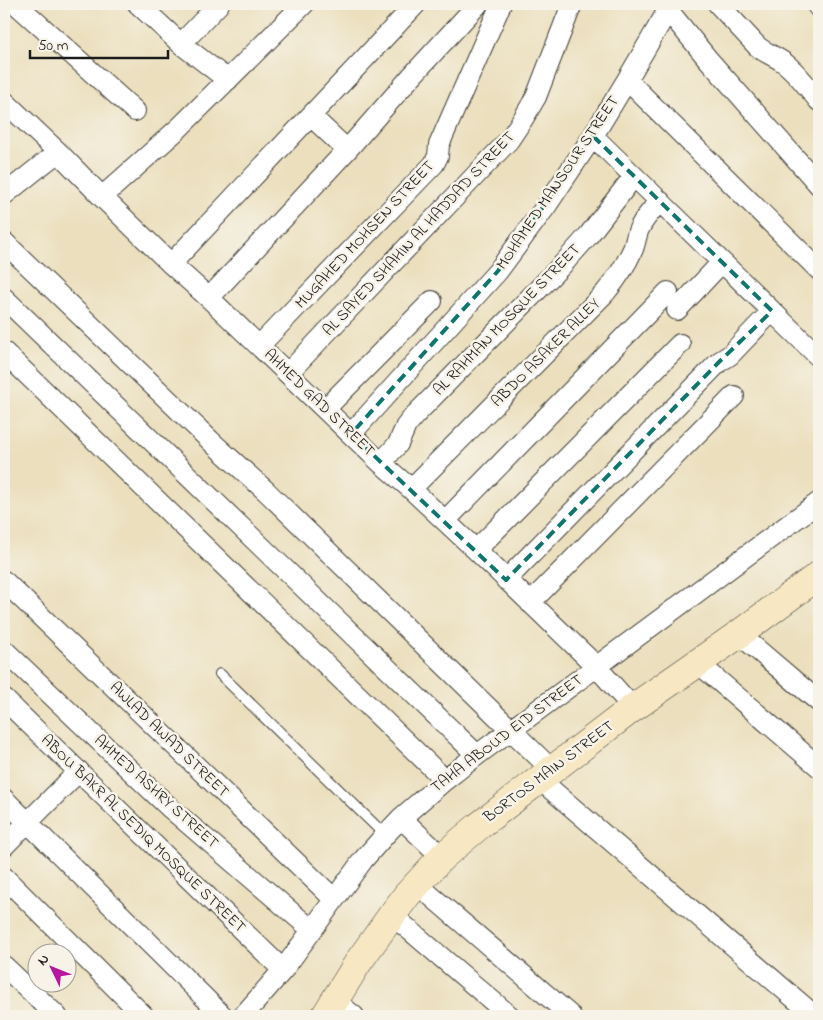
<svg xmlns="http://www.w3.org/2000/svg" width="823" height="1020" font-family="'Indie Flower',sans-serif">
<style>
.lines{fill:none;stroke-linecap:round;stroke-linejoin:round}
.lane-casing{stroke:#3b3934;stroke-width:12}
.street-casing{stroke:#3b3934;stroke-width:22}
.secondary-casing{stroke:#3b3934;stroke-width:29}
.lane{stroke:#fff;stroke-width:10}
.street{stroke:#fff;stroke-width:20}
.secondary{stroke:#f7e8c3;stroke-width:28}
.marked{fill:none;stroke:#0f766e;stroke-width:4;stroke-dasharray:10 6;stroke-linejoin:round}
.labels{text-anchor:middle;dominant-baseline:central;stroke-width:5;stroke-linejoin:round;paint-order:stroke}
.street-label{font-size:16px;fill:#1c1c1c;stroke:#f7f3e8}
</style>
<rect width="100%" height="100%" fill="#f7f3e8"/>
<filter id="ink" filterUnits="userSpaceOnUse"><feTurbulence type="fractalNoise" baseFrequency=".02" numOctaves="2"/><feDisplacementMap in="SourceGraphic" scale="10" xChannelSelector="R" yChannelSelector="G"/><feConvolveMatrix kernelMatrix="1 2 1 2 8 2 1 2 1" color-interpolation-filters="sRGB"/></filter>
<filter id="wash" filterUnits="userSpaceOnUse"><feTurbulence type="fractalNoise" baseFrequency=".0096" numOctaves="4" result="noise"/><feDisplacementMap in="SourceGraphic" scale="20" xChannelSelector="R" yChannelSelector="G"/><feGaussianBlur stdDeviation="1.12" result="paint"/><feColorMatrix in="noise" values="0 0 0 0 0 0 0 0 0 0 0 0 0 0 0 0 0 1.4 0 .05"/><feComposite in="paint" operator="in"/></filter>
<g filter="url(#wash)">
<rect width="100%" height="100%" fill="#ebdfbd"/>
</g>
<g filter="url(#ink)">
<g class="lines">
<g class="lane-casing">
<path id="lane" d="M 220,674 L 385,835"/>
</g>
<g class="street-casing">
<path id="street" d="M 16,4 L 135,111
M 138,4 L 181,44 L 228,80
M 663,4 L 707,58 L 819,185
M 718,4 L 757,46 C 766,54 778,57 787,65 C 798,74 810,90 819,101
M 816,4 L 819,8
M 181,44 L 219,4
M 627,80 L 819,270
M 4,101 L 58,152 L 102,197 L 171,264 L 209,298 L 381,463 L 411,489 L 476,550 L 595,665 L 633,708
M 311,116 L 347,150
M 593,136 L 819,357
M 4,195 L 58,152
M 102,197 L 179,128 L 304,4
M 4,242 L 215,445 L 266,491 L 552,770
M 171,264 L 416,4
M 4,298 L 477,755
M 209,298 L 347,150 L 410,78 L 478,4
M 677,310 L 722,262
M 259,346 L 434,164 L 438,156 L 439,145 L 453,113 L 501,4
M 4,352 L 445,780
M 288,373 L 509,140 L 523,119 L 536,97 L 572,4
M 325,409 L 432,301
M 351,434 L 498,271 L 547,205 L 593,136 L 627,80 L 668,10
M 381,463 L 398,444 L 406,426 L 414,416 L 563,264 L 588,236 L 634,176
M 411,489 L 605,293 C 616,280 626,265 633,249 C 636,242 636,234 640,227 C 645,217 653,209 660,201
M 445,521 L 668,292
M 476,550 L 680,344
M 506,580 L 719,362 L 730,355 L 772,311
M 4,581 L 334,899
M 530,603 L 734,396
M 739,634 L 819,702
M 4,650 L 170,808 L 312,930
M 698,663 L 819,767
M 4,699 L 283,970
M 539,779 L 815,1016
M 4,799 L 223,1016
M 401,818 L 442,857
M 4,846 L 79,771
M 4,877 L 144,1016
M 417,884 L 571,1016
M 392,915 L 510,1016
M 4,966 L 57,1016
M 334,1000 L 354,1016
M 243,1016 L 283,970 L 363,860 L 385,835 L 401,818 L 445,780 L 477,755 L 819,502"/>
</g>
<g class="secondary-casing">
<path id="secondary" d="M 325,1016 L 359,961 L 392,915 L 407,895 L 442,857 L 480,825 L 633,708 L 739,634 L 819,575"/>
</g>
<use href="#lane" class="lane"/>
<use href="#street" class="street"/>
<use href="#secondary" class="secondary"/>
</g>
</g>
<path class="marked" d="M 593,136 L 772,311 L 719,362 L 506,580 L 351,434 L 498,271 Z"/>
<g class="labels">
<g class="street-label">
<text transform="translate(558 183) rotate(-56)">MOHAMED MANSOUR STREET</text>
<text transform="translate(419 234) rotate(-47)">AL SAYED SHAHIN AL HADDAD STREET</text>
<text transform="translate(365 235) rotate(-47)">MUGAHED MOHSEN STREET</text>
<text transform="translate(507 320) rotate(-46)">AL RAHMAN MOSQUE STREET</text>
<text transform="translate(546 353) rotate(-45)">ABDO ASAKER ALLEY</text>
<text transform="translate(319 403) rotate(44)">AHMED GAD STREET</text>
<text transform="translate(507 734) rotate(-37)">TAHA ABOUD EID STREET</text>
<text transform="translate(169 740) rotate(44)">AWLAD AWAD STREET</text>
<text transform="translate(549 772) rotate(-37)">BORTOS MAIN STREET</text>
<text transform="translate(156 792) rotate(42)">AHMED ASHRY STREET</text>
<text transform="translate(143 834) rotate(44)">ABOU BAKR AL SEDIQ MOSQUE STREET</text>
</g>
</g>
<rect width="823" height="1020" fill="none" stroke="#f7f3e8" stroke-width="20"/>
<g transform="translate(52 968) rotate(313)"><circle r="24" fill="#f7f3e8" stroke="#9f9d96"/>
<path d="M0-4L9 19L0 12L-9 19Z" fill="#b5179e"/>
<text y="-8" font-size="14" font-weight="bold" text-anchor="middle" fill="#1c1c1c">N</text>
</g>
<path d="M30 50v8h138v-8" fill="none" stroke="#1c1c1c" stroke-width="2.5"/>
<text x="38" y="50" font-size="15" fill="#1c1c1c" stroke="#f7f3e8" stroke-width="4" paint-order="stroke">50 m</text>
</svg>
